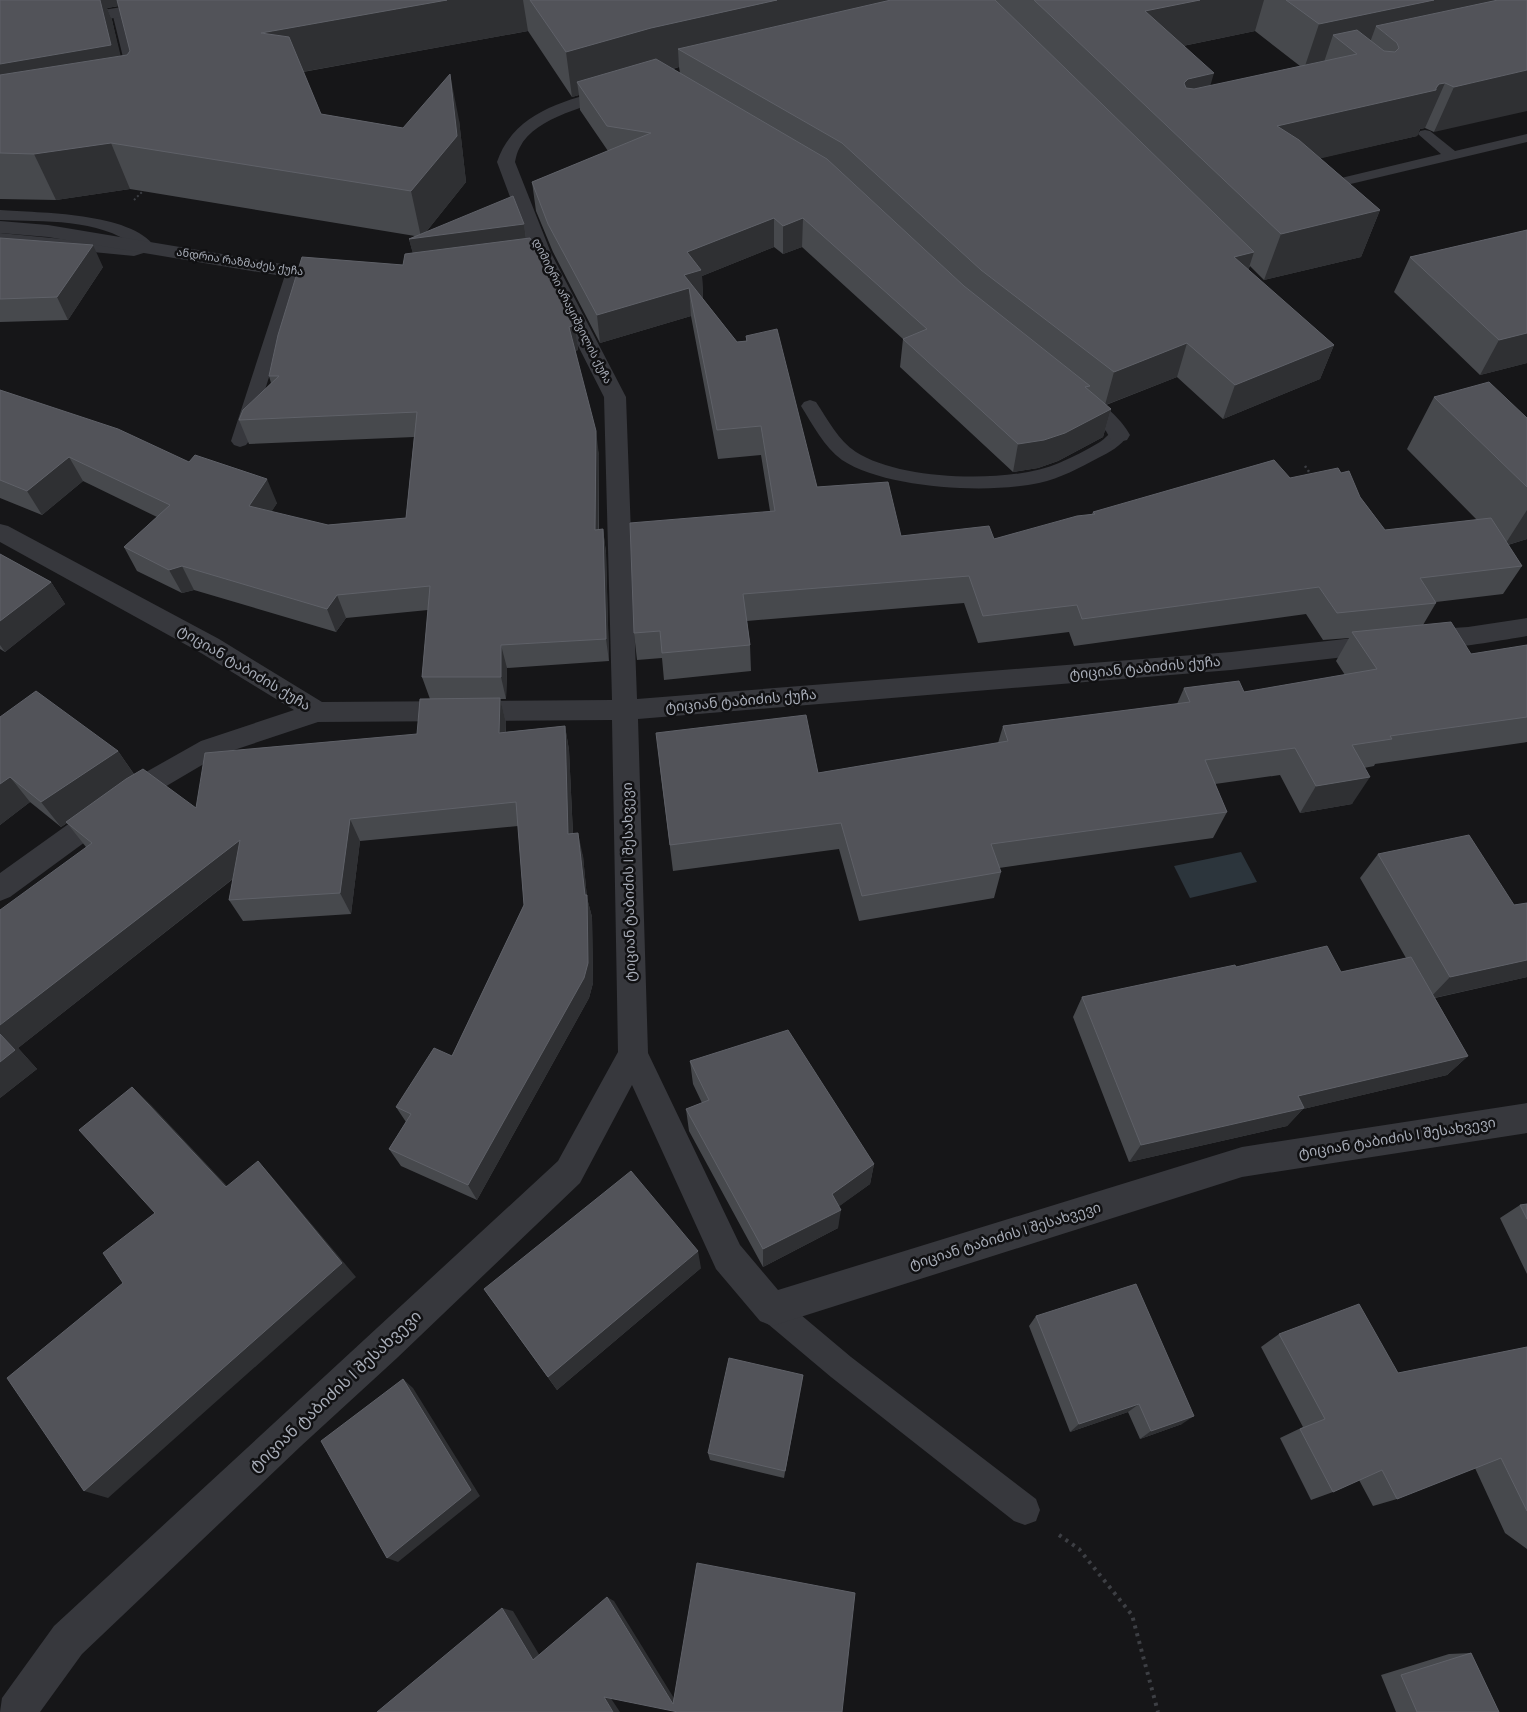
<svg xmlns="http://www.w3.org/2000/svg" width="1527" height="1712" font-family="Figtree,'Noto Sans Georgian',sans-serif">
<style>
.water{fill:#2c353c}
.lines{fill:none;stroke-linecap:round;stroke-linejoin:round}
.path-far2{stroke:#3d3f44;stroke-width:2;stroke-dasharray:2 2.5;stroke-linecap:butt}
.path-far1{stroke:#3d3f44;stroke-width:2.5;stroke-dasharray:2 3;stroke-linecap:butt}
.path{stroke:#3d3f44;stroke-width:4;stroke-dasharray:3 5;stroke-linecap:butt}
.service{fill:#37383d;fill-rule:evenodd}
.minor{fill:#37383d;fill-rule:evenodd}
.tertiary{fill:#37383d;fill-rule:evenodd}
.wall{fill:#47494d;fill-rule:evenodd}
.shaded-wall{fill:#2f3033}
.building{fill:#525359;stroke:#5f6168}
.labels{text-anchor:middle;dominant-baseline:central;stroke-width:5;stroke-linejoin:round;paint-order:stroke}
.far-street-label{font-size:11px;fill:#a8adb8;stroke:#111113}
.street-label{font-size:14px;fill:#a8adb8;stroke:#111113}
.near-street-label{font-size:16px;fill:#a8adb8;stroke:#111113}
</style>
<rect width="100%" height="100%" fill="#161618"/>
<path class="water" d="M 1241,852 L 1257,882 L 1190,898 L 1174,866 Z"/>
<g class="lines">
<path class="path-far2" d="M 134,200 L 146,188"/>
<path class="path-far1" d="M 1305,466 L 1312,476"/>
<path class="path" d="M 1059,1535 L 1079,1549 L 1132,1615 L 1158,1712"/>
<path class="service" d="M 118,8 L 124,12 L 143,82 L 141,85 L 131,85 L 129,82 L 112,12 Z
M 1425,130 L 1430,131 L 1455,151 L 1527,134 L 1527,142 L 1317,192 L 1312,191 L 1310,188 L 1312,185 L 1441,154 L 1418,134 L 1420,131 Z
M 0,210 C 39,213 131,212 155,247 L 153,250 L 134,256 L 0,243 L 0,233 L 135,246 C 98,218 44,222 0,220 Z
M 294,267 L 300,269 L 302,272 L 249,441 L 246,445 L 240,447 L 234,445 L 231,441 L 286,272 L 288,269 Z
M 810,400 L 816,402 C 828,420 838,440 856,452 C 901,481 1011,484 1059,463 C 1073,457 1087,450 1100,442 C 1105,439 1109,433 1114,430 C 1118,429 1121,430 1125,431 L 1128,435 C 1121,446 1110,452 1098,458 C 1079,468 1061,478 1039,483 C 989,494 886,489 842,460 C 824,447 813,425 801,406 L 804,402 Z
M 772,1295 L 782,1299 L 851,1357 L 1036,1499 L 1040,1510 L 1036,1521 L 1025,1525 L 1014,1521 L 831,1377 L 762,1319 L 758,1309 L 762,1299 Z"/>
<path class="minor" d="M 616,87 L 622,88 L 624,92 L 622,96 C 592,104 535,117 520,147 C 517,152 516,157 515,162 L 551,253 L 626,397 L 637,699 L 1231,652 L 1380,635 L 1389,638 L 1392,644 L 1389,650 L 1380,653 L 1231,670 L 638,719 L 648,1053 L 740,1245 L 778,1290 L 1242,1147 L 1527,1103 L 1527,1133 L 1242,1177 L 772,1326 L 760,1321 L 716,1269 L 632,1085 L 580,1183 L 397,1358 L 301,1446 L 82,1654 L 40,1712 L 0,1712 L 2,1698 L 54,1626 L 558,1161 L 618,1052 L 612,720 L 318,722 L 219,755 L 141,801 L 10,897 L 0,901 L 0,873 L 123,785 L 201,741 L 294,710 L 201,653 L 0,542 L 0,524 L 8,526 L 219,639 L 322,702 L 612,700 L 604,397 L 531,253 L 497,162 C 514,111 569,99 616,87 Z
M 0,221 L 48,225 L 294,266 L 342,269 L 345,273 L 342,277 L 335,279 L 294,278 L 48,237 L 0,233 Z
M 1079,391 C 1096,396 1122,419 1130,435 L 1127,440 L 1119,442 L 1111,440 L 1106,431 L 1072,403 L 1068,398 L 1072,393 Z
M 1527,618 L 1527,636 C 1499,640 1440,653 1414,645 L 1411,639 L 1414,633 L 1423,630 L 1468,627 Z"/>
<path class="tertiary" d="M 164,0 L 200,0 L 198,3 L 192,5 L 0,37 L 0,27 Z"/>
</g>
<path class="wall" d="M 0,0 L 1527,0 L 1434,132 L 1425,128 L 1420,129 L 1417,136 L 1320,158 L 1380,210 L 1361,257 L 1264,280 L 1250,266 L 1248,270 L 1334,345 L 1320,379 L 1223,419 L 1177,377 L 1106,405 L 1111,409 L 1103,437 L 1058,461 L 1038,468 L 1013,472 L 900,367 L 903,339 L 802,247 L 783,254 L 774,247 L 702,276 L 703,299 L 737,342 L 746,341 L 746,336 L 817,487 L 901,536 L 994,539 L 1092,514 L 1093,512 L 1290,478 L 1360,497 L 1385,530 L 1477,520 L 1407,449 L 1434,397 L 1527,418 L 1527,539 L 1508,545 L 1522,566 L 1503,594 L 1436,602 L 1436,603 L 1423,625 L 1471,654 L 1527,645 L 1527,742 L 1375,764 L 1374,766 L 1364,768 L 1352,804 L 1300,813 L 1280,775 L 1215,784 L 1227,812 L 1213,838 L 999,868 L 1001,872 L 994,898 L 859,921 L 839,849 L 673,871 L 659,760 L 818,773 L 998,743 L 1003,726 L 1177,704 L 1184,688 L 1244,692 L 1345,675 L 1336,661 L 1349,638 L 1323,640 L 1306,614 L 1074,646 L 1069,632 L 978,643 L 964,603 L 747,621 L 750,645 L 751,671 L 664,680 L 662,658 L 637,660 L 634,633 L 770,511 L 761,455 L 718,459 L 691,316 L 600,343 L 553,252 L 536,211 L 532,182 L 608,151 L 580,110 L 579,95 L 572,97 L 528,31 L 303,72 L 321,114 L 403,128 L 459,120 L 466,182 L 426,232 L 524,224 L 526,238 L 575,325 L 578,350 L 575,351 L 599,455 L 599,530 L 603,529 L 606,553 L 609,661 L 507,668 L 506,699 L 500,699 L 506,723 L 506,732 L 565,726 L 569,750 L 573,834 L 583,856 L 587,898 L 592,917 L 593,983 L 589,998 L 477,1200 L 401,1166 L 389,1149 L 406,1122 L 396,1107 L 452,1056 L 524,905 L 518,826 L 360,841 L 351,914 L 243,921 L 229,900 L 233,879 L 18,1048 L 37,1069 L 0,1098 L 86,847 L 67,823 L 61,827 L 30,802 L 0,825 L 0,717 L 118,751 L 134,774 L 196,808 L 417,734 L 430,699 L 422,677 L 428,610 L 346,618 L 336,632 L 194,590 L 182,593 L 137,571 L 124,547 L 157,517 L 83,481 L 42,515 L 0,498 L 0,390 L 277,503 L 271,512 L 328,525 L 406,518 L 414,437 L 249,444 L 239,420 L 271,383 L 269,376 L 403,265 L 413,253 L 409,239 L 415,236 L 130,189 L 56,200 L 0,199 ZM 119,6 L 130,51 L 127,55 L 120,56 L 112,20 L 107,8 ZM 1255,31 L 1300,66 L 1210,86 L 1183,46 ZM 679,67 L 680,73 L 673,69 Z
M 1527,230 L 1527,363 L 1480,375 L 1394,292 L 1410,257 Z
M 0,238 L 103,267 L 68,320 L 0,322 Z
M 0,554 L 51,582 L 65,604 L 5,652 L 0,649 Z
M 1378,854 L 1514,905 L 1527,903 L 1527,977 L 1435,998 L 1468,1056 L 1447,1075 L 1303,1109 L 1287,1126 L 1129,1162 L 1073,1017 L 1082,997 L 1236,967 L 1341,972 L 1406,958 L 1360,878 Z
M 690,1061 L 874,1164 L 870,1184 L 839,1206 L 838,1228 L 763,1267 L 689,1131 L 686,1109 L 702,1103 L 693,1084 Z
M 1527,1204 L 1527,1274 L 1500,1218 L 1520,1205 Z
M 701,1268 L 557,1390 L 484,1289 Z
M 1036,1316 L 1182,1424 L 1140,1439 L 1128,1412 L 1070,1432 L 1029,1326 Z
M 1279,1334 L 1398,1373 L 1527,1347 L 1527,1549 L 1505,1533 L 1475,1468 L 1397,1499 L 1373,1506 L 1359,1480 L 1333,1492 L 1311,1500 L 1280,1438 L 1303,1427 L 1261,1347 Z
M 803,1375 L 784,1478 L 710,1460 L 708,1453 Z
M 1471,1653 L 1499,1712 L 1396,1712 L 1381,1675 L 1449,1654 Z"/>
<path class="shaded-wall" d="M 0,0 L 153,0 L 107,8 L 112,20 L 129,90 L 0,113 Z
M 447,0 L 523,0 L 528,31 L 274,77 L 261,33 Z
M 777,0 L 962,0 L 678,49 L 679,67 L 654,73 L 577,82 L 579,95 L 572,97 L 566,52 L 651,28 Z
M 1200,0 L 1264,0 L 1255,31 L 1134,56 L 1145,11 Z
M 1434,0 L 1527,0 L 1397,43 L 1376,26 L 1365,56 L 1333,35 L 1323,65 L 1304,69 L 1319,24 Z
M 1527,70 L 1527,111 L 1434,132 L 1454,87 Z
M 1214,73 L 1201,118 L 1184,83 L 1188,79 Z
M 450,74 L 459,120 L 466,182 L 422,237 L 524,224 L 527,247 L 415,262 L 409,239 L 421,237 L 411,191 Z
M 1445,83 L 1425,128 L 1420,129 L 1417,136 L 1262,172 L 1277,126 L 1436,88 L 1439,84 Z
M 111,143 L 130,189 L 56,200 L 34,154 Z
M 1380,210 L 1361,257 L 1264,280 L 1281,234 Z
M 774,218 L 774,247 L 702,276 L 703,299 L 689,288 L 691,316 L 600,343 L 597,315 L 684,275 L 687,252 Z
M 803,218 L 802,247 L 783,254 L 783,226 Z
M 93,245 L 103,267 L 68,320 L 57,297 Z
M 1254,252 L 1243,286 L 1234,257 Z
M 575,325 L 578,350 L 572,352 L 569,327 Z
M 1527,333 L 1527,363 L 1480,375 L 1499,340 Z
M 1187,343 L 1177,377 L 1105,405 L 1114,372 Z
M 1334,345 L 1320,379 L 1223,419 L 1235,385 Z
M 1111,409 L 1103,437 L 1058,461 L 1038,468 L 1013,472 L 1018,444 Z
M 596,431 L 599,455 L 598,553 L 595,530 Z
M 69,457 L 83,481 L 42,515 L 27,491 Z
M 267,479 L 277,503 L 260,530 L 249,506 Z
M 1527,510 L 1527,539 L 1504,546 Z
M 603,529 L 606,553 L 609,661 L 606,639 Z
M 182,566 L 194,590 L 182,593 L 169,570 Z
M 51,582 L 65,604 L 5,652 L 0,645 L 0,621 Z
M 337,595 L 346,618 L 336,632 L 327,609 Z
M 501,645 L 507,668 L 506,699 L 501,677 Z
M 500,698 L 506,723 L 505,756 L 499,733 Z
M 565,726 L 569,750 L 574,857 L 568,834 Z
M 118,751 L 135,776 L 61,827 L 41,802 Z
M 10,777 L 30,802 L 0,825 L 0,784 Z
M 1370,777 L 1352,804 L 1300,813 L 1316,786 Z
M 350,819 L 360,841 L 351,914 L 340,893 Z
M 578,833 L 583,856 L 587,898 L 592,917 L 593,983 L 589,998 L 477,1200 L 468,1185 L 585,895 Z
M 240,840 L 254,862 L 18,1048 L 37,1069 L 0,1098 L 0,1025 Z
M 1527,960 L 1527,977 L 1429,999 L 1450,977 Z
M 1468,1056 L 1447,1075 L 1303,1109 L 1287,1126 L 1129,1162 L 1141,1145 L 1298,1096 Z
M 132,1087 L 151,1105 L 243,1203 L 226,1187 Z
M 258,1161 L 273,1178 L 356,1277 L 108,1498 L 84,1491 Z
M 874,1164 L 870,1184 L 830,1213 L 832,1194 Z
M 841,1210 L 838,1228 L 763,1267 L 763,1249 Z
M 698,1251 L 701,1268 L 557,1390 L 548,1377 Z
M 803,1375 L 802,1384 L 784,1478 L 785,1471 Z
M 403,1379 L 413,1388 L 480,1496 L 398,1562 L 387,1558 Z
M 1139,1404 L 1128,1412 L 1070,1432 L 1079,1424 Z
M 1194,1416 L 1182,1424 L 1140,1439 L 1151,1431 Z
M 607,1597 L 614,1601 L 677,1703 L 673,1704 Z
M 502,1608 L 513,1611 L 543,1661 L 533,1660 Z
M 604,1697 L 610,1697 L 620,1712 L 613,1712 Z"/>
<path class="building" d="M 0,0 L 100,0 L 111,45 L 0,64 Z
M 117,0 L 447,0 L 261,33 L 289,37 L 321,114 L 403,128 L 450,74 L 457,136 L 411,191 L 111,143 L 34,154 L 0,153 L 0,75 L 127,55 L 130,51 Z
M 530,0 L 777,0 L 651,28 L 566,52 Z
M 891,0 L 995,0 L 1254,252 L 1234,257 L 1334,345 L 1235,385 L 1187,343 L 1114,372 L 981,270 L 842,143 L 678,49 Z
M 1034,0 L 1200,0 L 1145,11 L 1214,73 L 1188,79 L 1184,83 L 1186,88 L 1194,89 L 1357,54 L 1333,35 L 1357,30 L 1384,51 L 1395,52 L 1399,48 L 1397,43 L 1376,26 L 1498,0 L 1527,0 L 1527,70 L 1454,87 L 1445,83 L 1439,84 L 1436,88 L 1436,90 L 1277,126 L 1299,140 L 1380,210 L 1281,234 Z
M 1286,0 L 1434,0 L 1319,24 Z
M 656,59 L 827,159 L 964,286 L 1090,386 L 1085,387 L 1111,409 L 1065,433 L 1044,440 L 1018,444 L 903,339 L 927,329 L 803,218 L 783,226 L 774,218 L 687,252 L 701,270 L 684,275 L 737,342 L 747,341 L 746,336 L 777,329 L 817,487 L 888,482 L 901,536 L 989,526 L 994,539 L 1077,516 L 1095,514 L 1093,512 L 1274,460 L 1290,478 L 1338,468 L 1341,473 L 1349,471 L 1360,497 L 1385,530 L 1491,518 L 1522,566 L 1420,578 L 1436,603 L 1337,613 L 1319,587 L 1082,619 L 1077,605 L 983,616 L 969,576 L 743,594 L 750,645 L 662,653 L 660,631 L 634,633 L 630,523 L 775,511 L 761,426 L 717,430 L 689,288 L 597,315 L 548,224 L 532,182 L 651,133 L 607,126 L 577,82 Z
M 513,196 L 524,224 L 409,239 Z
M 1527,230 L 1527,333 L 1499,340 L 1410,257 Z
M 0,238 L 93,245 L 57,297 L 0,299 Z
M 530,238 L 575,325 L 569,327 L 596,431 L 595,530 L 603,529 L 606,639 L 501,645 L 501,677 L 422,677 L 430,586 L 337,595 L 327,609 L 182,566 L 169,570 L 124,547 L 170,505 L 69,457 L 27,491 L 0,480 L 0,390 L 118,429 L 189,462 L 195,455 L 267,479 L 249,506 L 328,525 L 406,518 L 417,412 L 239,420 L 243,410 L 279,376 L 269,376 L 278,335 L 302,257 L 403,265 L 405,254 Z
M 1489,382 L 1527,418 L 1527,487 L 1434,397 Z
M 0,554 L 51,582 L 0,621 Z
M 1451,622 L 1471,654 L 1527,645 L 1527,717 L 1390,736 L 1392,739 L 1352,745 L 1370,777 L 1316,786 L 1295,748 L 1205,760 L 1227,812 L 991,844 L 1001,872 L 862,896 L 841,823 L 670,845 L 656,733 L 806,715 L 818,773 L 1008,741 L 1003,726 L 1190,702 L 1184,688 L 1239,681 L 1244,692 L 1377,669 L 1352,632 Z
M 36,691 L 118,751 L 41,802 L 10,777 L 0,784 L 0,717 Z
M 500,698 L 499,733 L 565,726 L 568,834 L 578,833 L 585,895 L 587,895 L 588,963 L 584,978 L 468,1185 L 389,1149 L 411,1114 L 396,1107 L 434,1048 L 452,1056 L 524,905 L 516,802 L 350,819 L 340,893 L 229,900 L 240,840 L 0,1025 L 0,910 L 92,843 L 66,822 L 126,779 L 143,769 L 196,808 L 205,753 L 417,734 L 420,699 Z
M 1469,835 L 1514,905 L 1527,903 L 1527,960 L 1450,977 L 1378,854 Z
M 1327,946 L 1341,972 L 1411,957 L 1468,1056 L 1298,1096 L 1304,1108 L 1141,1145 L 1082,997 L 1235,965 L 1236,967 Z
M 788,1030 L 874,1164 L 832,1194 L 841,1210 L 763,1249 L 686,1109 L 709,1100 L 690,1061 Z
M 0,1034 L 15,1050 L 0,1062 Z
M 132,1087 L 226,1187 L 258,1161 L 342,1263 L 84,1491 L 7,1378 L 123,1283 L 103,1253 L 155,1213 L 79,1130 Z
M 631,1171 L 698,1251 L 548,1377 L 484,1289 Z
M 1527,1204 L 1527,1219 L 1520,1205 Z
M 1136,1284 L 1194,1416 L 1151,1431 L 1139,1404 L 1079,1424 L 1036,1316 Z
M 1359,1304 L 1398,1373 L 1527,1347 L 1527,1511 L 1501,1458 L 1397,1499 L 1382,1470 L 1333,1492 L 1300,1429 L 1325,1419 L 1279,1334 Z
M 729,1358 L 803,1375 L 785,1471 L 708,1453 Z
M 403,1379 L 471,1490 L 387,1558 L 321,1441 Z
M 697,1563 L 855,1593 L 842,1712 L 678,1712 L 604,1697 L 613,1712 L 377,1712 L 502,1608 L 533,1660 L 607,1597 L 673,1704 Z
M 1471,1653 L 1499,1712 L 1417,1712 L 1401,1675 Z"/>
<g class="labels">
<g class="far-street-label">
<text transform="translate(240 262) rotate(9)">ანდრია რაზმაძეს ქუჩა</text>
<text transform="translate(572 311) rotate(63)">დიმიტრი არაყიშვილის ქუჩა</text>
</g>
<g class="street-label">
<text transform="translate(244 668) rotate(31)">ტიციან ტაბიძის ქუჩა</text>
<text transform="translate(1145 668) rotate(-5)">ტიციან ტაბიძის ქუჩა</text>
<text transform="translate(741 701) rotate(-5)">ტიციან ტაბიძის ქუჩა</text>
<text transform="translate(629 882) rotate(-91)">ტიციან ტაბიძის I შესახვევი</text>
<text transform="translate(1397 1138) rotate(-9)">ტიციან ტაბიძის I შესახვევი</text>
<text transform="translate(1005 1236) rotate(-17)">ტიციან ტაბიძის I შესახვევი</text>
</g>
<g class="near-street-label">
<text transform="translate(335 1391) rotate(-43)">ტიციან ტაბიძის I შესახვევი</text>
</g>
</g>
</svg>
